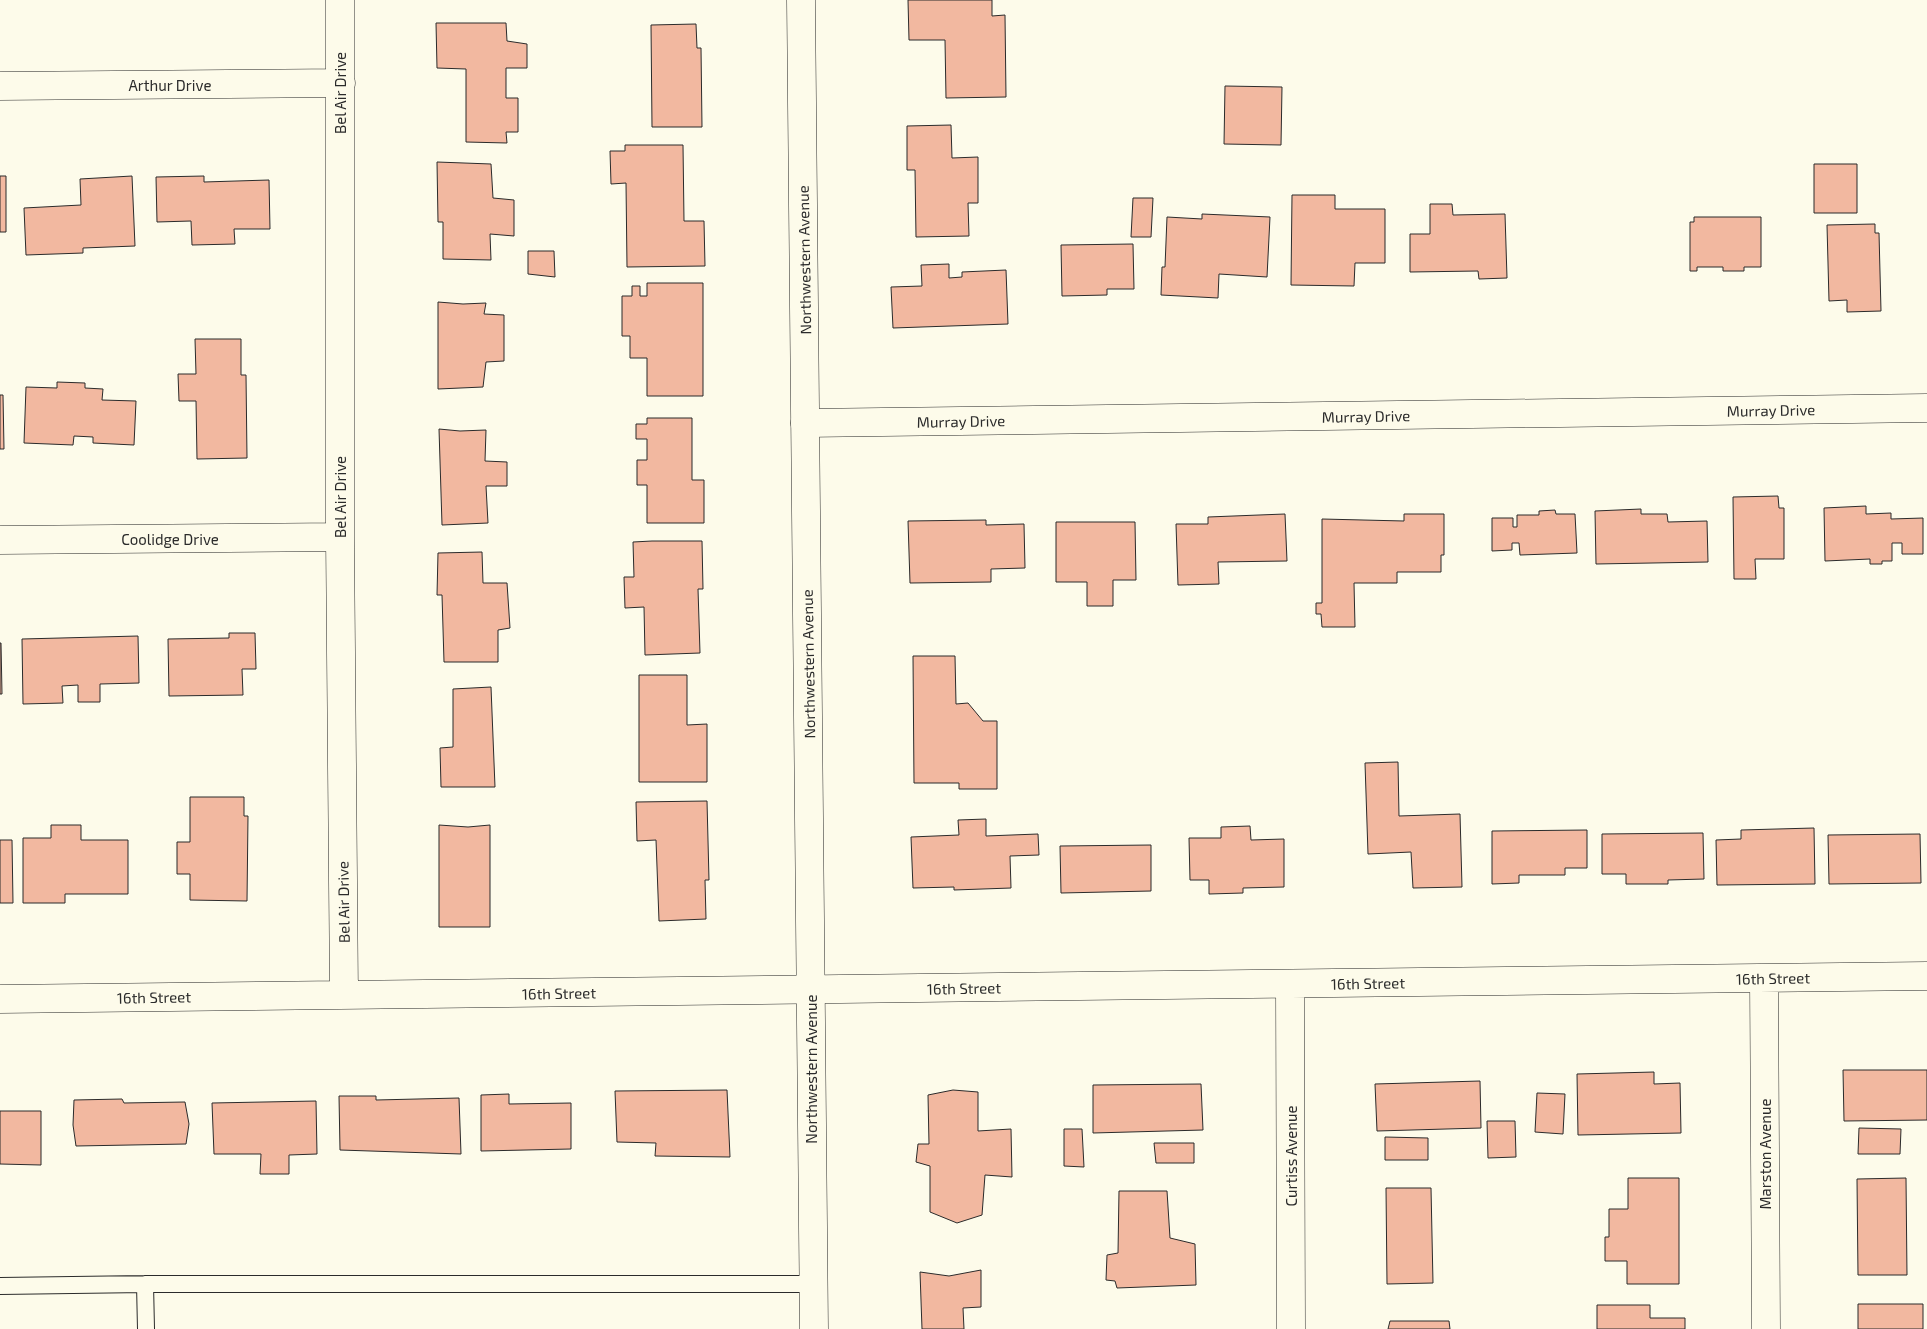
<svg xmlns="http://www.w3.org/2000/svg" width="1927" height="1329" font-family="'Exo 2',sans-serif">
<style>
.building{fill:#f2b8a0;stroke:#2b2b2b}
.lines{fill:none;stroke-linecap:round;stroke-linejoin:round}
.service-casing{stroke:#2b2b2b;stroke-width:18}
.minor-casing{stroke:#2b2b2b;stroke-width:29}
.tertiary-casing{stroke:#2b2b2b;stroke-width:29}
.service{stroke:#fdfbea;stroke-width:16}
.minor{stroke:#fdfbea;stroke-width:28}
.tertiary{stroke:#fdfbea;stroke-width:28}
.labels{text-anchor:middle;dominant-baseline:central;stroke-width:4;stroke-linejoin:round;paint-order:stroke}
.street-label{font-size:15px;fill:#2b2b2b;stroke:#fdfbea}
</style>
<rect width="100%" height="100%" fill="#fdfbea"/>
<path class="building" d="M 908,0 L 992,0 L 992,16 L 1005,15 L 1006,97 L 946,98 L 945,40 L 909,40 Z
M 436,23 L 506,23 L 507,41 L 527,44 L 527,68 L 506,68 L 506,98 L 518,98 L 518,132 L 506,132 L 507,143 L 466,142 L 466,69 L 437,68 Z
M 696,24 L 697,48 L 701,48 L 702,127 L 652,127 L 651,25 Z
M 1225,86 L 1282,87 L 1281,145 L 1224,144 Z
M 951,125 L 952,158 L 978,157 L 978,203 L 968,203 L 969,236 L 916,237 L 915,170 L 907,170 L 907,126 Z
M 625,145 L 683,145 L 684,221 L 704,221 L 705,266 L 627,267 L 626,183 L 611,184 L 610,151 L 625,151 Z
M 437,162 L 491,164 L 493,198 L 514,200 L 514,236 L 490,234 L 491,260 L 443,259 L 443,222 L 438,222 Z
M 1814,164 L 1857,164 L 1857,213 L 1814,213 Z
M 0,176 L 6,176 L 6,232 L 0,232 Z
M 132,176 L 135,246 L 83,248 L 83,253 L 26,255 L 24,208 L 81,205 L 80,179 Z
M 204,176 L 204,182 L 269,180 L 270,229 L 234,229 L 235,244 L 192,245 L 191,221 L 157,222 L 156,177 Z
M 1292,195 L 1335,195 L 1335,209 L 1385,209 L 1385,263 L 1355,263 L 1354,286 L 1291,285 Z
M 1133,198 L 1153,198 L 1151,237 L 1131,237 Z
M 1430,204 L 1452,204 L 1453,215 L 1505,214 L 1507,278 L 1479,279 L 1478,271 L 1410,272 L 1410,234 L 1430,234 Z
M 1202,214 L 1270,217 L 1267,277 L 1219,274 L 1218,298 L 1161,295 L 1162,267 L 1165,267 L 1167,217 L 1202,219 Z
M 1694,217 L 1761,217 L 1761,267 L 1744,267 L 1744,271 L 1723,271 L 1723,267 L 1697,267 L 1697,271 L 1690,271 L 1690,222 L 1694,222 Z
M 1875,224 L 1875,233 L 1879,233 L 1881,311 L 1847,312 L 1847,300 L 1829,301 L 1827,225 Z
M 1133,244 L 1134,289 L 1107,289 L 1107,295 L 1062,296 L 1061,245 Z
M 528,251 L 554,251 L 555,277 L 528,274 Z
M 949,264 L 949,278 L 962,277 L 962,272 L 1006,270 L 1008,324 L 893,328 L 891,287 L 922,286 L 921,265 Z
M 647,283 L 703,283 L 703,396 L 647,396 L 647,358 L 630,358 L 630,336 L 622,336 L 622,296 L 632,296 L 632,286 L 640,286 L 640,296 L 647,296 Z
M 438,302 L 463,304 L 486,303 L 484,314 L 504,315 L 504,361 L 486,362 L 483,387 L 438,389 Z
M 195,339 L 241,339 L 241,375 L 246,375 L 247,458 L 197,459 L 196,401 L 179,401 L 178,374 L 196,374 Z
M 57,382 L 85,383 L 85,388 L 103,389 L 102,400 L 136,401 L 134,445 L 93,443 L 93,437 L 74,436 L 73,445 L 24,443 L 26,387 L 57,388 Z
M 0,395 L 3,395 L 4,449 L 0,449 Z
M 647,418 L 692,418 L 692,480 L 704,480 L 704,523 L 647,523 L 647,485 L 637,485 L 637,460 L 647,460 L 647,439 L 636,439 L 636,424 L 647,424 Z
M 439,429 L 460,431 L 486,430 L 485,461 L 507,462 L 507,486 L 486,486 L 488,523 L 442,525 Z
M 1778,496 L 1779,508 L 1784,508 L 1784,559 L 1755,559 L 1756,579 L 1734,579 L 1733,497 Z
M 1866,506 L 1866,514 L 1891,513 L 1891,519 L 1923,518 L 1923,554 L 1902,554 L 1902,543 L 1892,543 L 1892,561 L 1882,561 L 1882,564 L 1870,564 L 1870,559 L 1825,561 L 1824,508 Z
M 1641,509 L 1641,514 L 1667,514 L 1668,522 L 1707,521 L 1708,562 L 1596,564 L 1595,511 Z
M 1555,510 L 1556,514 L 1575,514 L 1577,553 L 1520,555 L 1519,543 L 1512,543 L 1512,550 L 1492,551 L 1492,518 L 1513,518 L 1513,527 L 1517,527 L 1517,515 L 1539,515 L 1539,511 Z
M 1285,514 L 1287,561 L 1218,562 L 1219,584 L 1178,585 L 1176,524 L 1208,524 L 1208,517 Z
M 1404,514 L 1444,514 L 1444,555 L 1441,555 L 1441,572 L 1397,572 L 1397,583 L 1354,583 L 1355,627 L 1322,627 L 1321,614 L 1316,614 L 1316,603 L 1322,603 L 1322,519 L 1404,521 Z
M 986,520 L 986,525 L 1024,524 L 1025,568 L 991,569 L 991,582 L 910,583 L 908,521 Z
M 1056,522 L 1135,522 L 1136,580 L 1113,580 L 1113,606 L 1087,606 L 1087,582 L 1056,582 Z
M 652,541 L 702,541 L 703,589 L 698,589 L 700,653 L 645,655 L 644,607 L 625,608 L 624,577 L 634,577 L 633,542 Z
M 482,552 L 483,583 L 507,583 L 510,628 L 498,630 L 498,662 L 444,662 L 442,595 L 437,595 L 438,553 Z
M 229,633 L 255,633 L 256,669 L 242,669 L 243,695 L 169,696 L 168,639 L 229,638 Z
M 138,636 L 139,683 L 100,684 L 100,702 L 78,702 L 78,685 L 62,686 L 63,703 L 23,704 L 22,639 Z
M 0,643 L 1,643 L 2,694 L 0,694 Z
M 913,656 L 955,656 L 956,704 L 968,703 L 983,721 L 997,721 L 997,789 L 959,789 L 959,783 L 914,783 Z
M 639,675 L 687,675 L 687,725 L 707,724 L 707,782 L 639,782 Z
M 491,687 L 495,787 L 441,787 L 440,748 L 453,747 L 453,689 Z
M 1398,762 L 1399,816 L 1460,814 L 1462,887 L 1413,888 L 1411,852 L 1368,854 L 1365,763 Z
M 190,797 L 244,797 L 244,816 L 248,816 L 247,901 L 190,900 L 190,874 L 177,874 L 177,842 L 190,842 Z
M 707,801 L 709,880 L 705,880 L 706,919 L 659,921 L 656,840 L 637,841 L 636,802 Z
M 986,819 L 986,836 L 1038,834 L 1039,855 L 1010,856 L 1011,888 L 954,890 L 954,887 L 913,888 L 911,837 L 959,835 L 958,820 Z
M 51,825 L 81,825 L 81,840 L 128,840 L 128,894 L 65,894 L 65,903 L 23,903 L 23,838 L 51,838 Z
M 439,825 L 468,827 L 490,825 L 490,927 L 439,927 Z
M 1250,826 L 1251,840 L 1284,839 L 1284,887 L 1243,888 L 1243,893 L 1209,894 L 1209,880 L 1190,880 L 1189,838 L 1221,838 L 1221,827 Z
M 1814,828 L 1815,884 L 1717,885 L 1716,840 L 1741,839 L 1741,830 Z
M 1587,830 L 1587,868 L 1565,868 L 1565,875 L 1519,875 L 1519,883 L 1492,884 L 1492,831 Z
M 1703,833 L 1704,879 L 1668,880 L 1668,884 L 1626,884 L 1626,874 L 1602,874 L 1602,834 Z
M 1920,834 L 1921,883 L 1829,884 L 1828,835 Z
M 0,840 L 12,840 L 13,903 L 0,903 Z
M 1151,845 L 1151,891 L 1061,893 L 1060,846 Z
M 1843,1070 L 1927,1070 L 1927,1120 L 1844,1121 Z
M 1654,1072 L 1654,1084 L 1680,1083 L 1681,1133 L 1578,1135 L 1577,1074 Z
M 1480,1081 L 1481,1128 L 1377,1131 L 1375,1084 Z
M 1201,1084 L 1203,1130 L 1093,1133 L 1093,1085 Z
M 727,1090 L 730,1157 L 655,1156 L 656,1143 L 617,1142 L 615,1091 Z
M 953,1090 L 978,1092 L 978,1131 L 1011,1129 L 1012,1177 L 985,1175 L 982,1215 L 957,1223 L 930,1212 L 930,1166 L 916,1162 L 918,1144 L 929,1144 L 928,1095 Z
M 1537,1093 L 1565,1094 L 1563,1134 L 1535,1132 Z
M 509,1094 L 509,1104 L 571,1103 L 571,1149 L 481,1151 L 481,1095 Z
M 339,1096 L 376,1096 L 376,1100 L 459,1098 L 461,1154 L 340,1150 Z
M 122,1099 L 124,1103 L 185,1102 L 189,1124 L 186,1144 L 76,1146 L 73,1125 L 74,1100 Z
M 316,1101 L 317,1154 L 289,1155 L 289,1174 L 260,1174 L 261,1154 L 214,1154 L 212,1103 Z
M 0,1111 L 41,1111 L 41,1165 L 0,1164 Z
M 1487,1121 L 1515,1121 L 1516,1157 L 1488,1158 Z
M 1859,1128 L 1901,1129 L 1900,1154 L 1858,1154 Z
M 1064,1129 L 1082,1129 L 1084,1167 L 1064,1166 Z
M 1385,1137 L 1428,1138 L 1428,1160 L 1385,1160 Z
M 1154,1143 L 1194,1143 L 1194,1163 L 1156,1163 Z
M 1628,1178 L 1679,1178 L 1679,1284 L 1627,1284 L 1627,1261 L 1605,1261 L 1605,1237 L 1609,1237 L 1609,1209 L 1628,1209 Z
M 1906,1178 L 1907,1275 L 1858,1275 L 1857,1179 Z
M 1386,1188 L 1431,1188 L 1433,1283 L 1387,1284 Z
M 1119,1191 L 1167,1191 L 1170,1238 L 1195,1244 L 1196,1285 L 1117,1288 L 1115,1281 L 1106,1280 L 1107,1255 L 1118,1253 Z
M 981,1270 L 981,1307 L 963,1308 L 964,1329 L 922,1329 L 920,1272 L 949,1276 Z
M 1858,1304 L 1923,1304 L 1923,1329 L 1858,1329 Z
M 1597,1305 L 1650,1305 L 1650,1318 L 1685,1318 L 1685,1329 L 1597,1329 Z
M 1390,1321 L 1449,1321 L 1450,1329 L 1388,1329 Z"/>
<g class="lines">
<g class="service-casing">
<path id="service" d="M 145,1284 L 146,1329
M 0,1286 L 145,1284 L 813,1284"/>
</g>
<g class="minor-casing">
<path id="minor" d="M 340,0 L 340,537 L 344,995
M 0,86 L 341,83
M 805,423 L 1927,408
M 0,540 L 340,537
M 1764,978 L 1766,1329
M 1290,984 L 1291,1329
M 0,999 L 1927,976"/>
</g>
<g class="tertiary-casing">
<path id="tertiary" d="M 801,0 L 814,1329"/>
</g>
<use href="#service" class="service"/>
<use href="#minor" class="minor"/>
<use href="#tertiary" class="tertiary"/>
</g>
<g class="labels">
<g class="street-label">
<text x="170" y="85">Arthur Drive</text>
<text transform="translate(340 93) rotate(-90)">Bel Air Drive</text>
<text transform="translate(804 260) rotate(-91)">Northwestern Avenue</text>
<text transform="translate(1771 410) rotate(-1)">Murray Drive</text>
<text transform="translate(1366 416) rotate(-1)">Murray Drive</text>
<text transform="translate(961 421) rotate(-1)">Murray Drive</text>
<text transform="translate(340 497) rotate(-90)">Bel Air Drive</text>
<text x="170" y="539">Coolidge Drive</text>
<text transform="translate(808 664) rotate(-91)">Northwestern Avenue</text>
<text transform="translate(343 902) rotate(-91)">Bel Air Drive</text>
<text transform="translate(1773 978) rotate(-1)">16th Street</text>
<text transform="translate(1368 983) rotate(-1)">16th Street</text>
<text transform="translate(964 988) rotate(-1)">16th Street</text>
<text transform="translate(559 993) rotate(-1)">16th Street</text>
<text transform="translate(154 997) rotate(-1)">16th Street</text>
<text transform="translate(811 1069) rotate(-90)">Northwestern Avenue</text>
<text transform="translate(1765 1154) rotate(-90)">Marston Avenue</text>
<text transform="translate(1291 1156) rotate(-90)">Curtiss Avenue</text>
</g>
</g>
</svg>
